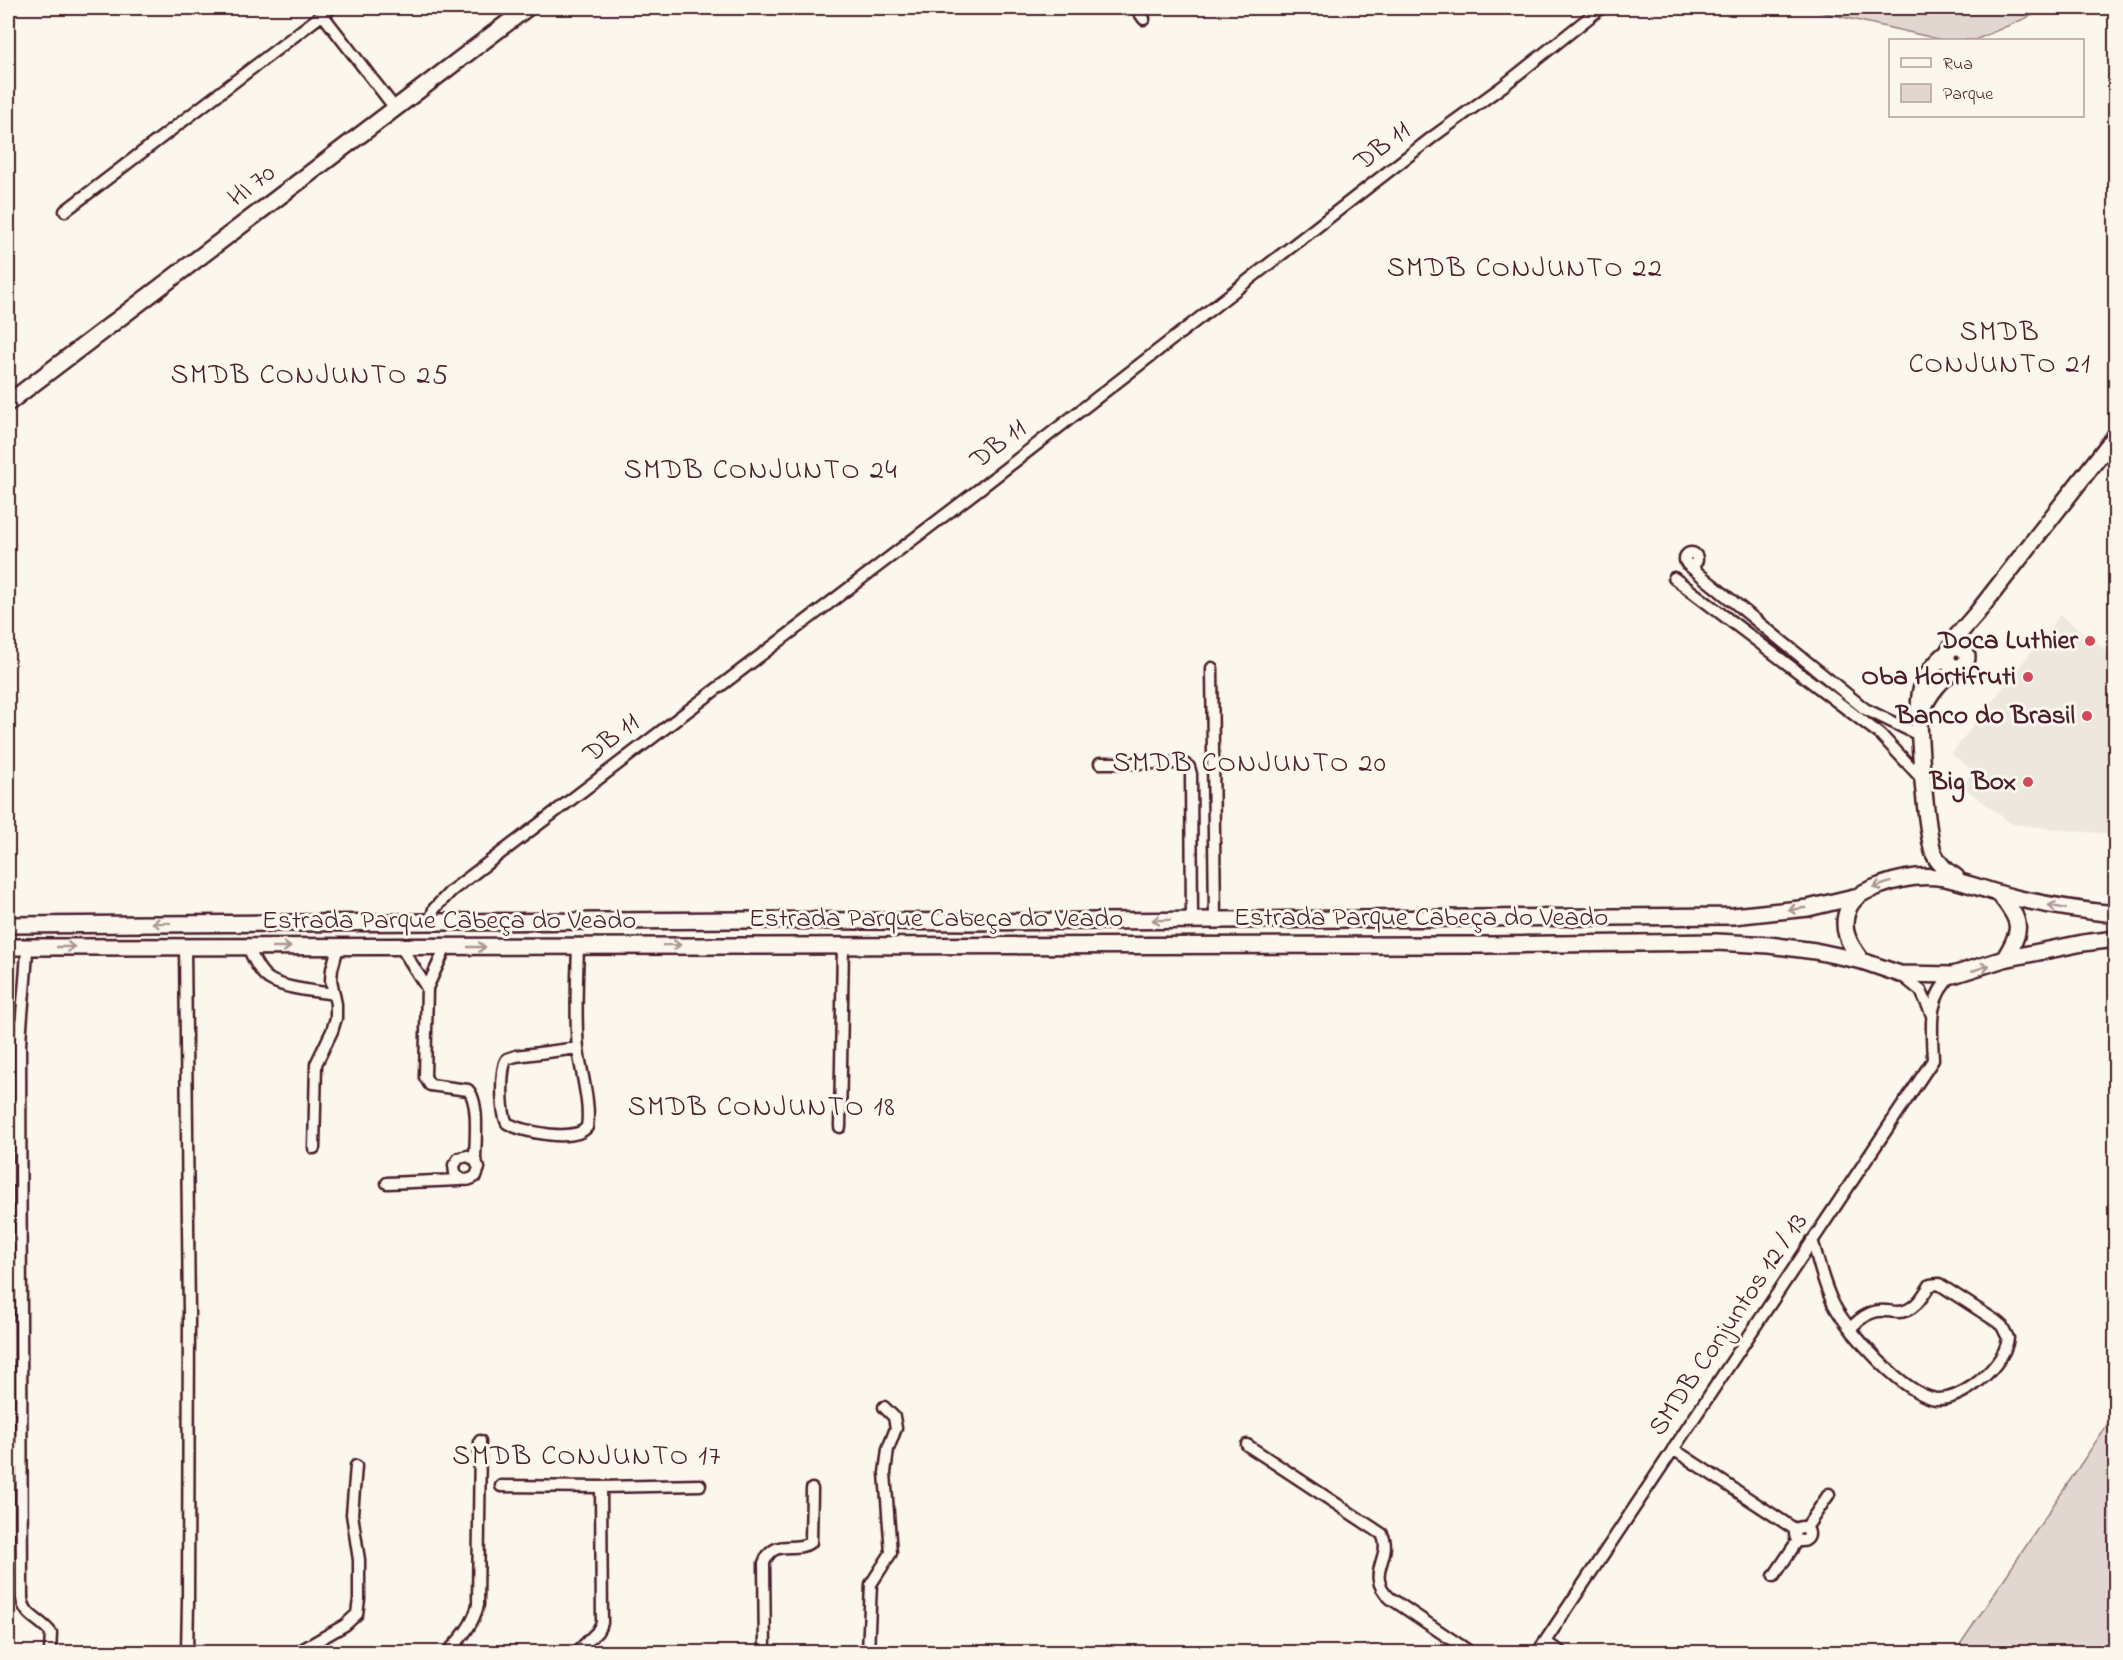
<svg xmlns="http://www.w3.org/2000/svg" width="2123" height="1660" font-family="'Indie Flower',sans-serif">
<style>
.built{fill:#eee7de}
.green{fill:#e2d7d0;stroke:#967b7e;stroke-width:1.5}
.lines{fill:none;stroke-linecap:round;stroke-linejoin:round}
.street-casing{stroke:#4a1f2b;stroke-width:15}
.secondary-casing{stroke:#4a1f2b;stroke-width:20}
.street{stroke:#fbf7ec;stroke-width:10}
.secondary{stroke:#fbf7ec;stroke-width:15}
.oneway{stroke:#ab9695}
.poi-dot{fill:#d1495b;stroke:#fbf7ec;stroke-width:2}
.labels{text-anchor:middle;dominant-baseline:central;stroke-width:6;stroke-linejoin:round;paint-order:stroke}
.street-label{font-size:27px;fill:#4a1f2b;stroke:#fbf7ec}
.poi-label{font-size:27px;font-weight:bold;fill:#4a1f2b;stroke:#fbf7ec;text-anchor:end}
.neighbourhood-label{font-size:28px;letter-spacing:1.5px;fill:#4a1f2b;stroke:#fbf7ec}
</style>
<rect width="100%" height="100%" fill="#fbf7ec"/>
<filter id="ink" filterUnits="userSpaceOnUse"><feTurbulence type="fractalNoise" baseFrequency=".0167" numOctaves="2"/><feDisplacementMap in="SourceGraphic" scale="12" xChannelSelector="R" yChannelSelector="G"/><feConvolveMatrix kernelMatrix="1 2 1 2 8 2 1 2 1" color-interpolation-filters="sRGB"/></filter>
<g filter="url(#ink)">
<path class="built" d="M 2060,615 L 2115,657 L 2115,835 L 2012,824 L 1962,786 L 1974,771 L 1951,754 Z"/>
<path class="green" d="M 1803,8 L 2049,8 L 1975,40 L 1943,40 Z
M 2115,1413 L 2115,1652 L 1955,1652 Z"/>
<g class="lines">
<g class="street-casing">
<path id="street" d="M 1136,8 L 1144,19
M 322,14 L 394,107
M 65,211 L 331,8
M1685 559a6 6 0 1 1 12 0a6 6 0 1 1-12 0Z
M 1687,564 L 1865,709 L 1921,736
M 1674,578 L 1881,735 L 1922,779
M 1212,668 L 1215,919
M 1100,763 L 1183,763 L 1189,767 L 1191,774 L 1192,920
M 430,921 L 434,909 L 451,891 L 978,490 L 1434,136 L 1503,86 L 1601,8
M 578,946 C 577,981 575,1015 578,1049 C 581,1072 591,1105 587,1127 C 575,1143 522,1132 507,1123 C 501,1112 500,1068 507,1059 L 516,1056 L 578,1048
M 185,947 L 189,1315 L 188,1603 L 187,1652
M 248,947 C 253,958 259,972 269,979 C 285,989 315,991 333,994
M 401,947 L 427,988
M 446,947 L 427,988 L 425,1077 L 430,1085 L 468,1090 C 480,1102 475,1143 475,1160 L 479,1168 L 476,1176 C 467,1182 462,1181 455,1173 L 454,1165 L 459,1158 L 468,1156 L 475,1160
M 27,948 C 26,981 21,1014 20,1047 L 22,1598 C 24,1617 41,1619 51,1633 L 50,1652
M 1900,974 L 1921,991 L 1932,1015
M 840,1127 L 843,945
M 314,1148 L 316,1064 L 332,1031 L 336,1018 L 336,1004 L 331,980 L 332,969 L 338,947
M 387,1183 L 460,1180
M 1812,1240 C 1819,1261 1823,1285 1834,1305 C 1849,1333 1904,1394 1936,1399 C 1949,1400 1964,1392 1974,1385 C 1989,1374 2006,1356 2008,1338 L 2002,1326 L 1996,1321 L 1939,1284 L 1930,1285 C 1923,1296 1914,1312 1898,1312 C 1890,1312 1882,1309 1874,1312 C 1865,1314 1857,1322 1850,1328
M 1247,1445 L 1382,1534 C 1394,1557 1363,1574 1390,1598 L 1470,1652
M 1673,1449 L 1796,1530
M 501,1486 L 601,1487 L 602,1623 L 597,1632 L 577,1652
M 601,1487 L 700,1485
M1795 1534a7 7 0 1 1 14 0a7 7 0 1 1-14 0Z
M 1806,1528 L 1829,1494
M 1774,1576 L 1798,1540
M 1545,1642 L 1561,1652
M 298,1652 L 345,1625 L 357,1614 L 359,1599 L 359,1560 L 352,1514 L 356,1466
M 448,1652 C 462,1637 473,1625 478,1605 L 480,1441
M 765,1652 L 764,1563 C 774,1537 794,1554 811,1542 L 812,1489
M 868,1652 L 871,1584 L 891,1553 L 885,1473 L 888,1449 L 896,1428 L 894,1417 L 884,1407
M 1538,1652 L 1933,1060 C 1932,1028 1926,998 1953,975"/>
</g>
<g class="secondary-casing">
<path id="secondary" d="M 8,403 L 527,8
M1947 657a10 10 0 1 1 20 0a10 10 0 1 1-20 0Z
M 1950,649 L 1957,636 L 1977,613 L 2116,435
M 1947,653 C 1935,663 1925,675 1921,690 C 1915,711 1926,834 1934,854 C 1939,865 1946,871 1956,877
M 1923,709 C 1930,691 1942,680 1957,667
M 2000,895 C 2022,922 2023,929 2004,959
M 8,925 L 742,920 L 966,922 L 1733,916 L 1808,908 L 1854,897
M 8,947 L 1486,945 L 1717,942 L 1769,945 L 1815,951 L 1862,961 L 1900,974 L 1953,975 L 2004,959 L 2083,943 L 2116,939
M 1862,961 C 1849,944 1839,928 1849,907 C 1856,894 1868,890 1882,885 C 1942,864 1964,887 2020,899 C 2052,906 2083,911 2116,914"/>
</g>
<use href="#street" class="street"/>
<use href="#secondary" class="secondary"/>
</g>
<defs><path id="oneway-shaft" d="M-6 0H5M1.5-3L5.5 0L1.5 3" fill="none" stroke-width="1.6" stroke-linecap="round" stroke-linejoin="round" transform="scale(1.5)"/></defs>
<g class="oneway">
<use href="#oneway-shaft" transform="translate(1882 885) rotate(162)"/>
<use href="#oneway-shaft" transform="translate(2057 907) rotate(-169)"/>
<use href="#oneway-shaft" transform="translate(1797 909) rotate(172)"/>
<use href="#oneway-shaft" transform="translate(1161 920) rotate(179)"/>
<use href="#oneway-shaft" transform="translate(161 923) rotate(179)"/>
<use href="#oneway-shaft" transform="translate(672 945) rotate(-1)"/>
<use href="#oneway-shaft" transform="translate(66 947)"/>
<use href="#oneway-shaft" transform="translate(282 947)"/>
<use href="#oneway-shaft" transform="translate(477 947)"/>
<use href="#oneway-shaft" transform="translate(1981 968) rotate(-18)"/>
</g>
</g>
<g class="poi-dot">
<circle cx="2090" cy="641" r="6"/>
<circle cx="2028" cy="677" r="6"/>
<circle cx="2087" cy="716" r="6"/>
<circle cx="2028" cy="782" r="6"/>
</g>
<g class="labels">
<g class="street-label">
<text transform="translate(1383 147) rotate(-38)">DB 11</text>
<text transform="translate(252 186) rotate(-38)">HI 70</text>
<text transform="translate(999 445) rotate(-38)">DB 11</text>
<text transform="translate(612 739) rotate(-38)">DB 11</text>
<text x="1421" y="918">Estrada Parque Cabeça do Veado</text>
<text x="936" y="919">Estrada Parque Cabeça do Veado</text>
<text x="449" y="921">Estrada Parque Cabeça do Veado</text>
<text transform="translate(1729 1325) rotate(-56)">SMDB Conjuntos 12 / 13</text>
</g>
<g class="poi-label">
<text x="2078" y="641">Doca Luthier</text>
<text x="2016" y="677">Oba Hortifruti</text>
<text x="2075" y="716">Banco do Brasil</text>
<text x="2016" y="782">Big Box</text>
</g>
<g class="neighbourhood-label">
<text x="1525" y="269">SMDB CONJUNTO 22</text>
<text x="2000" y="333">SMDB<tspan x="2000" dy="32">CONJUNTO 21</tspan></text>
<text x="310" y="376">SMDB CONJUNTO 25</text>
<text x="761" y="471">SMDB CONJUNTO 24</text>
<text x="1250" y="764">SMDB CONJUNTO 20</text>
<text x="762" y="1108">SMDB CONJUNTO 18</text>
<text x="587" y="1457">SMDB CONJUNTO 17</text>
</g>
</g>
<rect width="2123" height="1660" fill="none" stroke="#fbf7ec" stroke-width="30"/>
<rect x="15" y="15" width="2093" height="1630" fill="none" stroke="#4a1f2b" stroke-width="2" filter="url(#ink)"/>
<rect x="1889" y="39" width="195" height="78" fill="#fbf7ec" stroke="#b4a19f" stroke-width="1.5"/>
<rect x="1901" y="58" width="30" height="9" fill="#fbf7ec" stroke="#b4a19f" stroke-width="1.5"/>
<text x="1943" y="69" font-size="18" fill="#4a1f2b">Rua</text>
<rect x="1901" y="84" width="30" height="18" fill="#e2d7d0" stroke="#b4a19f" stroke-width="1.5"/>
<text x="1943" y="99" font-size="18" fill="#4a1f2b">Parque</text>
</svg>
